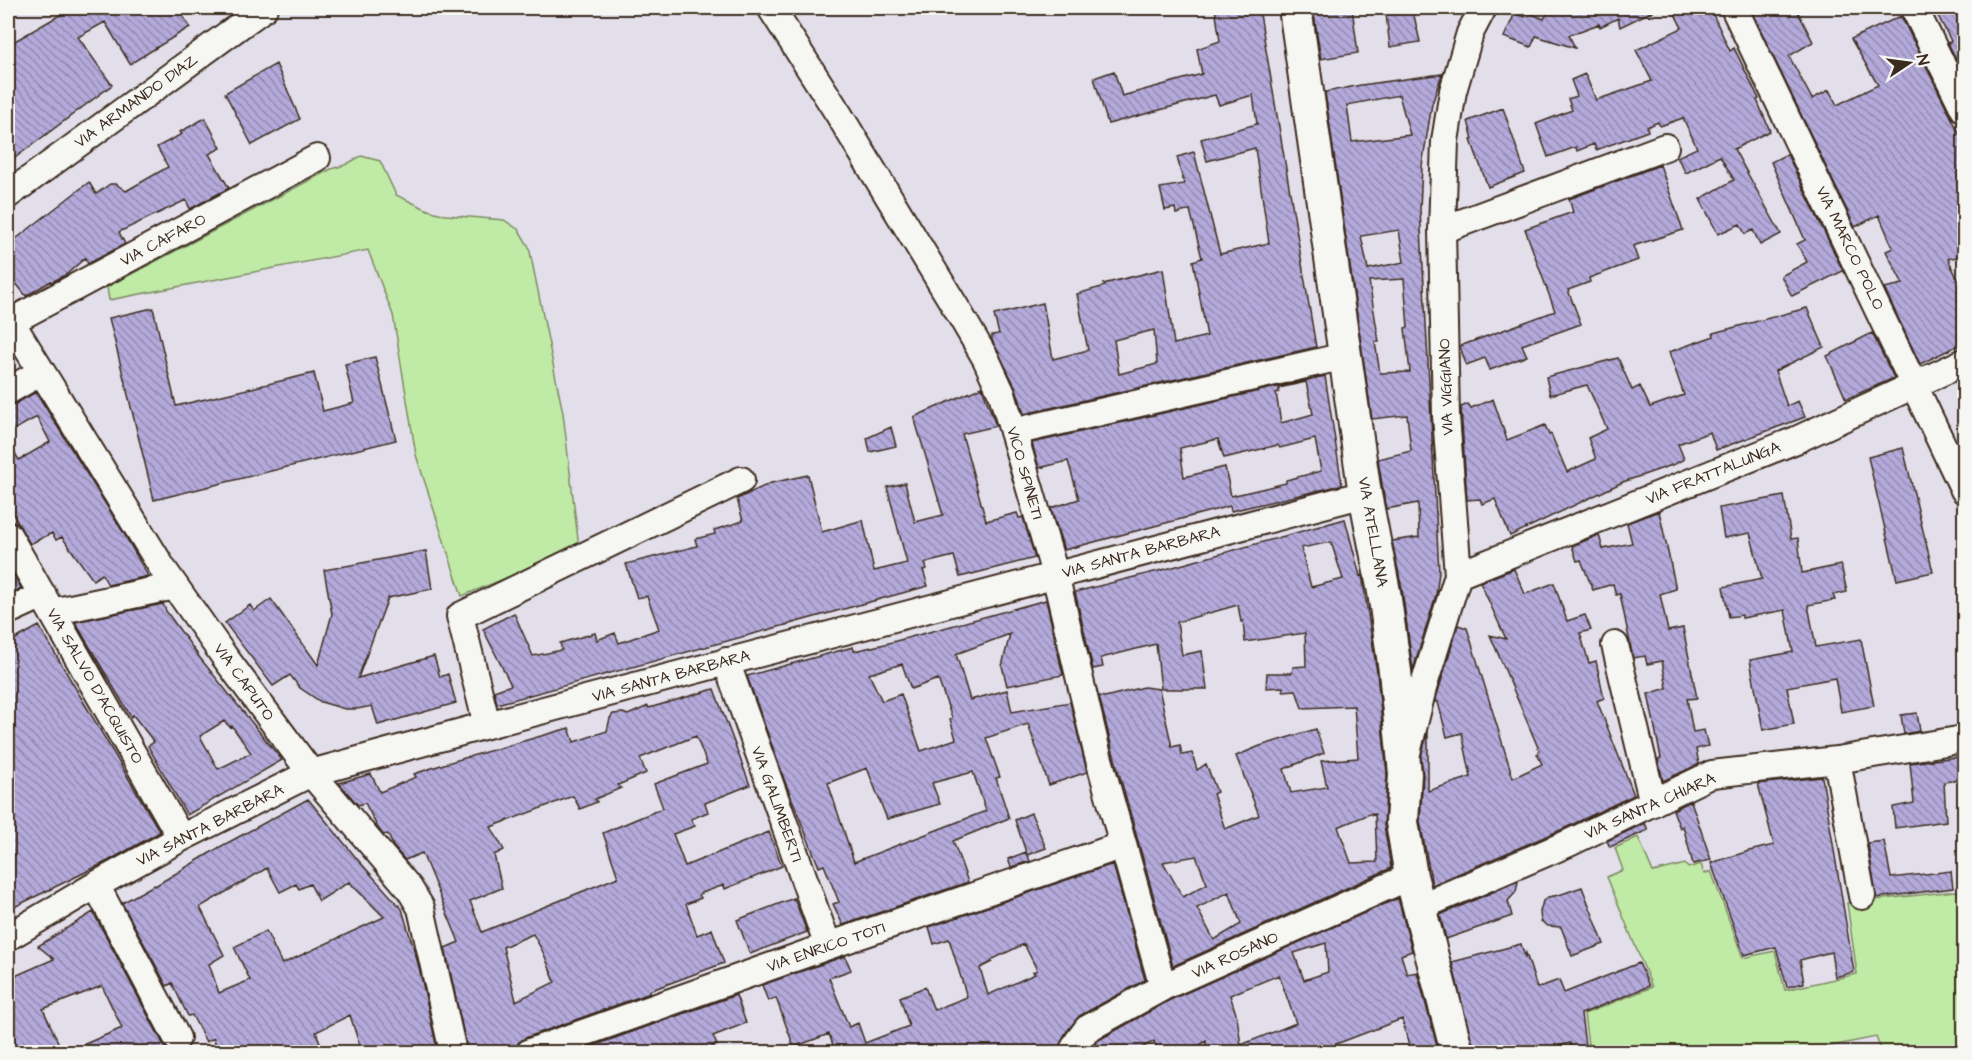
<svg xmlns="http://www.w3.org/2000/svg" width="1972" height="1060" font-family="'Architects Daughter',sans-serif">
<style>
.green{fill:#c0eba7;stroke:#7e8a62;stroke-width:1.5}
.building{fill:url(#building-back-hatch);stroke:#3b2a1e;stroke-width:1.5;fill-rule:evenodd}
.lines{fill:none;stroke-linecap:round;stroke-linejoin:round}
.minor-casing{stroke:#3b2a1e;stroke-width:30}
.major-casing{stroke:#3b2a1e;stroke-width:36}
.minor{stroke:#f6f6f2;stroke-width:26}
.major{stroke:#f6f6f2;stroke-width:32}
.labels{text-anchor:middle;dominant-baseline:central;stroke-width:6;stroke-linejoin:round;paint-order:stroke}
.street-label{font-size:16px;fill:#3b2a1e;stroke:#f6f6f2}
</style>
<defs>
<pattern id="building-back-hatch" width="6" height="6" patternUnits="userSpaceOnUse" patternTransform="scale(1.5)"><rect width="6" height="6" fill="#b3aadb"/><path d="M-1 5l2 2M0 0l6 6M5-1l2 2" fill="none" stroke="#938bb1"/></pattern>
</defs>
<rect width="100%" height="100%" fill="#e2dfeb"/>
<filter id="ink" filterUnits="userSpaceOnUse"><feTurbulence type="fractalNoise" baseFrequency=".0167" numOctaves="2"/><feDisplacementMap in="SourceGraphic" scale="12" xChannelSelector="R" yChannelSelector="G"/><feConvolveMatrix kernelMatrix="1 2 1 2 8 2 1 2 1" color-interpolation-filters="sRGB"/></filter>
<g filter="url(#ink)">
<path class="green" d="M 361,156 L 380,161 L 396,195 L 428,210 L 446,215 L 504,220 L 519,230 L 529,247 L 563,413 L 579,548 L 462,596 L 416,455 L 393,315 L 368,250 L 109,300 L 107,287 L 331,169 L 345,165 Z
M 1638,837 L 1653,872 L 1685,864 L 1688,868 L 1701,864 L 1704,874 L 1711,871 L 1743,958 L 1775,951 L 1785,990 L 1857,974 L 1847,903 L 1964,890 L 1964,1052 L 1882,1052 L 1876,1037 L 1801,1052 L 1589,1052 L 1584,1014 L 1652,987 L 1607,877 L 1623,870 L 1615,848 Z"/>
<path class="building" d="M 72,8 L 178,8 L 190,27 L 130,64 L 105,22 L 78,37 L 112,85 L 8,163 L 8,45 Z
M 1215,8 L 1259,8 L 1316,347 L 1024,414 L 1016,388 L 992,340 L 992,335 L 999,334 L 994,315 L 1043,303 L 1053,359 L 1088,350 L 1077,294 L 1105,286 L 1103,284 L 1163,269 L 1174,344 L 1207,336 L 1193,261 L 1202,258 L 1190,210 L 1176,214 L 1175,208 L 1165,210 L 1160,188 L 1184,184 L 1177,157 L 1194,152 L 1220,254 L 1269,243 L 1255,148 L 1207,161 L 1201,139 L 1257,124 L 1253,95 L 1219,105 L 1215,95 L 1108,124 L 1094,78 L 1114,71 L 1122,96 L 1202,74 L 1197,49 L 1220,41 ZM 1154,330 L 1157,364 L 1119,374 L 1114,340 Z
M 1313,8 L 1352,8 L 1358,53 L 1321,59 Z
M 1550,8 L 1659,8 L 1620,27 L 1618,18 L 1600,27 L 1599,24 L 1569,35 L 1575,48 L 1536,36 L 1531,47 L 1504,37 L 1515,13 L 1525,17 L 1527,12 L 1544,19 Z
M 1672,8 L 1710,8 L 1730,51 L 1734,48 L 1759,99 L 1757,100 L 1770,131 L 1734,149 L 1781,234 L 1760,245 L 1753,230 L 1745,234 L 1740,224 L 1718,234 L 1700,199 L 1734,180 L 1720,156 L 1686,173 L 1677,157 L 1697,148 L 1683,118 L 1660,126 L 1658,122 L 1647,127 L 1648,131 L 1596,150 L 1594,144 L 1577,151 L 1576,147 L 1548,157 L 1536,124 L 1572,110 L 1568,99 L 1577,96 L 1571,80 L 1585,74 L 1596,100 L 1652,81 L 1636,50 L 1682,28 Z
M 1750,8 L 1796,8 L 1813,42 L 1789,56 L 1812,99 L 1829,90 L 1837,105 L 1878,85 L 1851,39 L 1901,16 L 1965,145 L 1965,213 L 1955,218 L 1957,223 L 1956,223 L 1965,238 L 1965,255 L 1948,259 L 1965,294 L 1965,342 L 1920,364 L 1884,288 L 1903,284 L 1886,251 L 1893,248 L 1879,215 L 1855,227 Z
M 1934,8 L 1965,8 L 1965,76 L 1948,43 L 1951,41 Z
M 1413,11 L 1420,42 L 1390,47 L 1386,14 Z
M 276,64 L 300,119 L 252,145 L 225,93 Z
M 1442,74 L 1432,104 L 1422,166 L 1420,209 L 1439,572 L 1436,595 L 1413,670 L 1402,589 L 1392,541 L 1419,537 L 1418,503 L 1386,509 L 1378,459 L 1411,451 L 1407,415 L 1372,419 L 1325,92 L 1361,85 ZM 1399,95 L 1410,135 L 1352,142 L 1347,105 ZM 1399,230 L 1404,262 L 1368,269 L 1361,236 ZM 1404,279 L 1408,327 L 1405,328 L 1410,372 L 1380,373 L 1375,342 L 1379,342 L 1369,281 Z
M 1503,108 L 1525,173 L 1488,187 L 1471,140 L 1473,139 L 1468,121 Z
M 205,118 L 221,148 L 209,154 L 229,188 L 190,209 L 186,200 L 119,232 L 125,244 L 88,264 L 85,258 L 67,274 L 52,282 L 51,281 L 26,296 L 8,273 L 8,245 L 89,182 L 96,194 L 110,184 L 116,184 L 126,191 L 168,167 L 157,147 L 182,134 L 180,132 Z
M 1787,154 L 1843,271 L 1792,296 L 1781,276 L 1807,262 L 1797,244 L 1805,240 L 1771,162 Z
M 1660,165 L 1683,230 L 1633,246 L 1638,260 L 1589,278 L 1590,282 L 1568,290 L 1581,324 L 1522,345 L 1527,356 L 1490,370 L 1485,358 L 1466,365 L 1460,346 L 1555,311 L 1525,229 L 1573,212 L 1569,199 Z
M 153,308 L 176,406 L 314,373 L 323,411 L 354,403 L 345,364 L 375,357 L 396,440 L 154,500 L 109,318 Z
M 1807,308 L 1824,347 L 1775,371 L 1787,406 L 1798,401 L 1805,417 L 1716,450 L 1710,432 L 1678,444 L 1684,459 L 1675,464 L 1623,482 L 1510,536 L 1495,499 L 1482,504 L 1480,499 L 1467,500 L 1461,407 L 1468,404 L 1471,408 L 1493,399 L 1507,440 L 1545,425 L 1549,435 L 1551,434 L 1567,472 L 1596,459 L 1588,438 L 1607,429 L 1587,385 L 1550,395 L 1546,377 L 1618,358 L 1632,390 L 1640,386 L 1650,407 L 1684,395 L 1669,352 L 1714,336 L 1713,333 Z
M 1872,333 L 1894,378 L 1846,399 L 1827,356 Z
M 1325,376 L 1342,485 L 1231,511 L 1230,506 L 1064,550 L 1051,508 L 1079,499 L 1068,461 L 1039,468 L 1032,443 ZM 1306,382 L 1313,414 L 1281,423 L 1276,393 L 1279,392 L 1279,388 ZM 1218,439 L 1224,458 L 1278,445 L 1280,448 L 1315,439 L 1321,471 L 1286,480 L 1286,483 L 1231,496 L 1225,467 L 1184,477 L 1180,448 Z
M 982,387 L 996,426 L 962,434 L 986,521 L 1017,513 L 1019,518 L 1023,517 L 1035,558 L 960,577 L 954,556 L 925,563 L 927,569 L 923,570 L 928,586 L 497,704 L 494,691 L 511,685 L 483,629 L 514,613 L 533,656 L 562,650 L 560,643 L 595,633 L 597,640 L 615,633 L 619,643 L 659,629 L 647,596 L 637,598 L 626,564 L 697,546 L 695,539 L 715,534 L 714,530 L 743,521 L 737,499 L 771,483 L 808,475 L 822,532 L 863,520 L 874,571 L 907,563 L 887,487 L 905,483 L 915,522 L 943,515 L 914,417 Z
M 36,392 L 123,532 L 148,576 L 108,585 L 102,574 L 93,580 L 62,537 L 56,540 L 52,533 L 30,544 L 8,506 L 8,441 L 19,460 L 50,442 L 37,417 L 8,433 L 8,406 L 15,404 Z
M 891,427 L 896,446 L 870,452 L 867,438 Z
M 1903,448 L 1933,572 L 1897,580 L 1868,457 Z
M 1784,496 L 1791,539 L 1798,538 L 1802,573 L 1841,565 L 1847,592 L 1833,595 L 1835,600 L 1808,605 L 1816,647 L 1861,639 L 1874,706 L 1841,712 L 1835,678 L 1787,687 L 1794,724 L 1763,730 L 1750,660 L 1793,652 L 1785,610 L 1742,618 L 1742,615 L 1729,617 L 1723,587 L 1762,579 L 1750,533 L 1724,538 L 1719,508 Z
M 1659,511 L 1676,589 L 1660,594 L 1668,631 L 1683,628 L 1697,698 L 1687,699 L 1693,732 L 1704,730 L 1708,746 L 1696,749 L 1699,764 L 1663,781 L 1658,759 L 1661,758 L 1648,694 L 1667,688 L 1662,661 L 1647,664 L 1645,656 L 1633,658 L 1620,594 L 1616,595 L 1613,584 L 1593,590 L 1581,560 L 1577,561 L 1572,546 L 1599,535 L 1603,549 L 1632,543 L 1627,523 Z
M 1345,519 L 1360,576 L 1362,575 L 1377,673 L 1387,774 L 1384,825 L 1391,868 L 1173,966 L 1112,748 L 1099,696 L 1105,697 L 1144,687 L 1159,689 L 1172,747 L 1180,745 L 1182,755 L 1192,753 L 1197,770 L 1206,764 L 1217,792 L 1213,794 L 1225,829 L 1259,815 L 1236,756 L 1260,746 L 1316,729 L 1324,753 L 1284,769 L 1291,793 L 1327,787 L 1321,761 L 1358,758 L 1354,706 L 1302,708 L 1296,690 L 1283,691 L 1283,687 L 1266,688 L 1267,673 L 1292,673 L 1293,667 L 1306,666 L 1305,633 L 1245,642 L 1243,621 L 1241,622 L 1238,605 L 1177,622 L 1182,655 L 1202,651 L 1207,689 L 1161,689 L 1156,644 L 1101,658 L 1103,667 L 1093,669 L 1075,592 L 1166,569 ZM 1331,542 L 1343,579 L 1311,587 L 1301,548 ZM 1372,813 L 1372,815 L 1375,814 L 1377,862 L 1351,863 L 1338,827 ZM 1196,856 L 1207,884 L 1183,897 L 1163,862 ZM 1229,892 L 1241,924 L 1214,940 L 1197,908 Z
M 426,551 L 432,589 L 388,598 L 358,678 L 434,656 L 440,677 L 448,674 L 456,703 L 378,725 L 372,706 L 357,709 L 345,709 L 321,702 L 300,688 L 290,675 L 273,686 L 225,623 L 250,605 L 254,611 L 271,599 L 318,665 L 332,614 L 324,570 Z
M 8,564 L 21,588 L 8,595 Z
M 1514,569 L 1525,594 L 1554,583 L 1567,621 L 1585,615 L 1591,630 L 1580,633 L 1589,663 L 1596,661 L 1604,698 L 1597,701 L 1634,795 L 1563,829 L 1432,885 L 1420,821 L 1423,775 L 1421,757 L 1428,731 L 1428,791 L 1471,777 L 1462,733 L 1447,737 L 1438,702 L 1435,702 L 1458,625 L 1467,628 L 1513,778 L 1542,764 L 1537,754 L 1540,752 L 1490,635 L 1506,639 L 1480,582 Z
M 1046,600 L 1063,675 L 1007,686 L 1002,666 L 1010,634 L 956,654 L 970,700 L 1007,690 L 1012,712 L 1070,702 L 1087,772 L 1049,785 L 1028,724 L 986,738 L 1000,777 L 996,778 L 1009,818 L 953,841 L 968,882 L 843,925 L 833,904 L 839,902 L 824,865 L 819,867 L 784,779 L 747,676 L 853,647 L 854,651 L 885,644 ZM 902,664 L 911,689 L 938,679 L 952,718 L 950,719 L 956,739 L 921,751 L 901,694 L 882,701 L 869,674 ZM 867,768 L 887,819 L 940,804 L 932,783 L 973,772 L 986,811 L 854,862 L 828,783 Z
M 163,604 L 166,611 L 200,658 L 282,760 L 187,815 L 148,746 L 154,742 L 133,715 L 131,717 L 75,622 ZM 224,721 L 230,727 L 232,726 L 251,753 L 218,769 L 200,736 Z
M 39,626 L 160,832 L 108,861 L 8,910 L 8,815 L 15,811 L 8,800 L 8,643 Z
M 714,689 L 750,785 L 705,803 L 708,812 L 691,819 L 695,826 L 673,834 L 685,866 L 769,832 L 782,866 L 725,889 L 724,885 L 699,894 L 701,898 L 686,904 L 697,935 L 712,929 L 724,963 L 649,991 L 650,993 L 525,1038 L 518,1043 L 515,1053 L 468,1053 L 445,948 L 459,942 L 422,853 L 405,860 L 393,846 L 388,834 L 383,835 L 378,828 L 365,803 L 358,805 L 339,783 L 371,774 L 380,792 L 416,777 L 414,774 L 447,763 L 569,728 L 574,742 L 607,731 L 610,718 L 613,714 L 623,713 L 628,715 L 648,706 L 649,708 ZM 696,736 L 707,764 L 654,784 L 663,808 L 603,833 L 618,877 L 482,932 L 470,901 L 502,888 L 494,855 L 504,850 L 491,827 L 573,796 L 580,809 L 597,802 L 595,799 L 621,788 L 618,785 L 646,773 L 640,758 ZM 533,934 L 544,954 L 555,982 L 516,1001 L 503,947 Z
M 1917,713 L 1920,731 L 1904,734 L 1901,715 Z
M 1965,756 L 1965,779 L 1944,782 L 1946,821 L 1895,828 L 1893,807 L 1914,803 L 1910,763 Z
M 1822,777 L 1854,972 L 1835,977 L 1831,952 L 1800,960 L 1804,983 L 1787,987 L 1776,947 L 1744,955 L 1711,863 L 1749,851 L 1774,845 L 1758,784 Z
M 308,799 L 358,860 L 402,909 L 419,967 L 438,1053 L 362,1053 L 350,1015 L 316,1032 L 324,1053 L 217,1053 L 214,1038 L 206,1042 L 192,1015 L 188,1016 L 172,983 L 167,986 L 122,903 L 154,885 L 155,886 L 220,847 ZM 267,868 L 280,892 L 296,884 L 299,889 L 310,884 L 319,901 L 349,882 L 384,917 L 282,964 L 266,931 L 234,947 L 250,980 L 219,993 L 209,964 L 224,955 L 200,907 Z
M 1691,801 L 1711,860 L 1693,864 L 1683,826 L 1680,828 L 1673,810 Z
M 1031,813 L 1046,848 L 1027,855 L 1015,820 Z
M 1645,823 L 1648,830 L 1610,847 L 1607,841 Z
M 1884,841 L 1891,878 L 1951,871 L 1953,888 L 1876,898 L 1868,843 Z
M 1026,852 L 1030,861 L 1011,867 L 1008,859 Z
M 1113,864 L 1145,980 L 1079,1016 L 1065,1034 L 1057,1053 L 836,1053 L 829,1034 L 794,1047 L 776,998 L 768,1001 L 762,985 L 845,956 L 851,970 L 829,978 L 849,1027 L 858,1023 L 865,1043 L 909,1026 L 900,997 L 925,987 L 934,1010 L 967,997 L 949,939 L 934,944 L 929,927 ZM 1024,944 L 1037,970 L 1033,972 L 1035,974 L 988,995 L 980,968 L 992,962 L 991,960 Z
M 1518,881 L 1516,892 L 1508,901 L 1512,916 L 1446,939 L 1440,915 Z
M 1582,887 L 1604,944 L 1572,956 L 1561,927 L 1548,926 L 1541,921 L 1540,912 L 1543,901 L 1548,897 L 1559,895 Z
M 794,898 L 807,932 L 750,954 L 737,920 Z
M 1398,898 L 1412,951 L 1401,955 L 1407,974 L 1417,972 L 1439,1053 L 1411,1053 L 1402,1019 L 1336,1044 L 1338,1053 L 1207,1053 L 1206,1041 L 1187,1053 L 1159,1053 L 1154,1041 L 1133,1053 L 1089,1053 L 1097,1041 L 1170,1000 ZM 1326,943 L 1328,972 L 1304,980 L 1294,953 ZM 1279,975 L 1296,1023 L 1241,1045 L 1237,1017 L 1230,995 Z
M 93,912 L 168,1053 L 64,1053 L 122,1028 L 102,986 L 43,1009 L 63,1053 L 15,1053 L 8,1034 L 8,979 L 54,959 L 38,946 Z
M 1521,944 L 1525,957 L 1526,953 L 1537,988 L 1559,980 L 1564,993 L 1639,963 L 1649,986 L 1581,1014 L 1586,1053 L 1573,1053 L 1570,1043 L 1534,1053 L 1474,1053 L 1452,962 Z
M 736,995 L 746,1023 L 713,1036 L 717,1045 L 694,1053 L 573,1053 Z"/>
<g class="lines">
<g class="minor-casing">
<path id="minor" d="M 771,8 L 838,113 L 958,311 L 986,359 L 1002,394 L 1055,574 L 1097,752 L 1163,987
M 1734,8 L 1964,490
M 1914,8 L 1964,109
M 8,195 L 264,8
M 1442,230 L 1665,147
M 8,317 L 163,569 L 224,656 L 311,773 L 409,888 L 421,908 L 453,1052
M 10,322 L 317,158
M 8,391 L 41,372
M 1013,432 L 1345,356
M 8,535 L 181,838
M 1458,575 L 1796,440 L 1964,362
M 8,611 L 43,595
M 52,612 L 175,586
M 1615,645 L 1653,803
M 726,661 L 828,946
M 487,725 L 460,616 L 741,480
M 1407,753 L 1423,688 L 1458,575 L 1446,416 L 1442,230 L 1445,141 L 1453,91 L 1470,33 L 1483,8
M 1837,760 L 1862,896
M 96,885 L 177,1038
M 1420,907 L 1569,843 L 1712,774 L 1837,760 L 1964,739
M 8,937 L 96,885 L 181,838 L 311,773 L 487,725 L 1365,494
M 530,1052 L 828,946 L 1123,845
M 1072,1052 L 1078,1041 L 1087,1029 L 1163,987 L 1411,876"/>
</g>
<g class="major-casing">
<path id="major" d="M 1295,8 L 1365,494 L 1384,592 L 1395,671 L 1405,774 L 1402,822 L 1411,876 L 1457,1052"/>
</g>
<use href="#minor" class="minor"/>
<use href="#major" class="major"/>
</g>
</g>
<g class="labels">
<g class="street-label">
<text transform="translate(136 101) rotate(-36)">VIA ARMANDO DIAZ</text>
<text transform="translate(163 240) rotate(-28)">VIA CAFARO</text>
<text transform="translate(1850 248) rotate(64)">VIA MARCO POLO</text>
<text transform="translate(1446 387) rotate(-92)">VIA VIGGIANO</text>
<text transform="translate(1025 473) rotate(74)">VICO SPINETI</text>
<text transform="translate(1713 473) rotate(-22)">VIA FRATTALUNGA</text>
<text transform="translate(1373 532) rotate(80)">VIA ATELLANA</text>
<text transform="translate(1141 552) rotate(-15)">VIA SANTA BARBARA</text>
<text transform="translate(671 676) rotate(-15)">VIA SANTA BARBARA</text>
<text transform="translate(244 682) rotate(54)">VIA CAPUTO</text>
<text transform="translate(95 686) rotate(60)">VIA SALVO D'ACQUISTO</text>
<text transform="translate(777 804) rotate(70)">VIA GALIMBERTI</text>
<text transform="translate(1650 806) rotate(-24)">VIA SANTA CHIARA</text>
<text transform="translate(210 825) rotate(-27)">VIA SANTA BARBARA</text>
<text transform="translate(826 947) rotate(-19)">VIA ENRICO TOTI</text>
<text transform="translate(1235 955) rotate(-24)">VIA ROSANO</text>
</g>
</g>
<rect width="1972" height="1060" fill="none" stroke="#f6f6f2" stroke-width="30"/>
<rect x="15" y="15" width="1942" height="1030" fill="none" stroke="#3b2a1e" stroke-width="2" filter="url(#ink)"/>
<g transform="translate(1909 63) rotate(77)" stroke="#f6f6f2" stroke-width="4.5" paint-order="stroke">
<path d="M0-4.5L10 22L0 15L-10 22Z" fill="#3b2a1e"/>
<text y="-9" font-size="16" font-weight="bold" text-anchor="middle" fill="#3b2a1e">N</text>
</g>
</svg>
